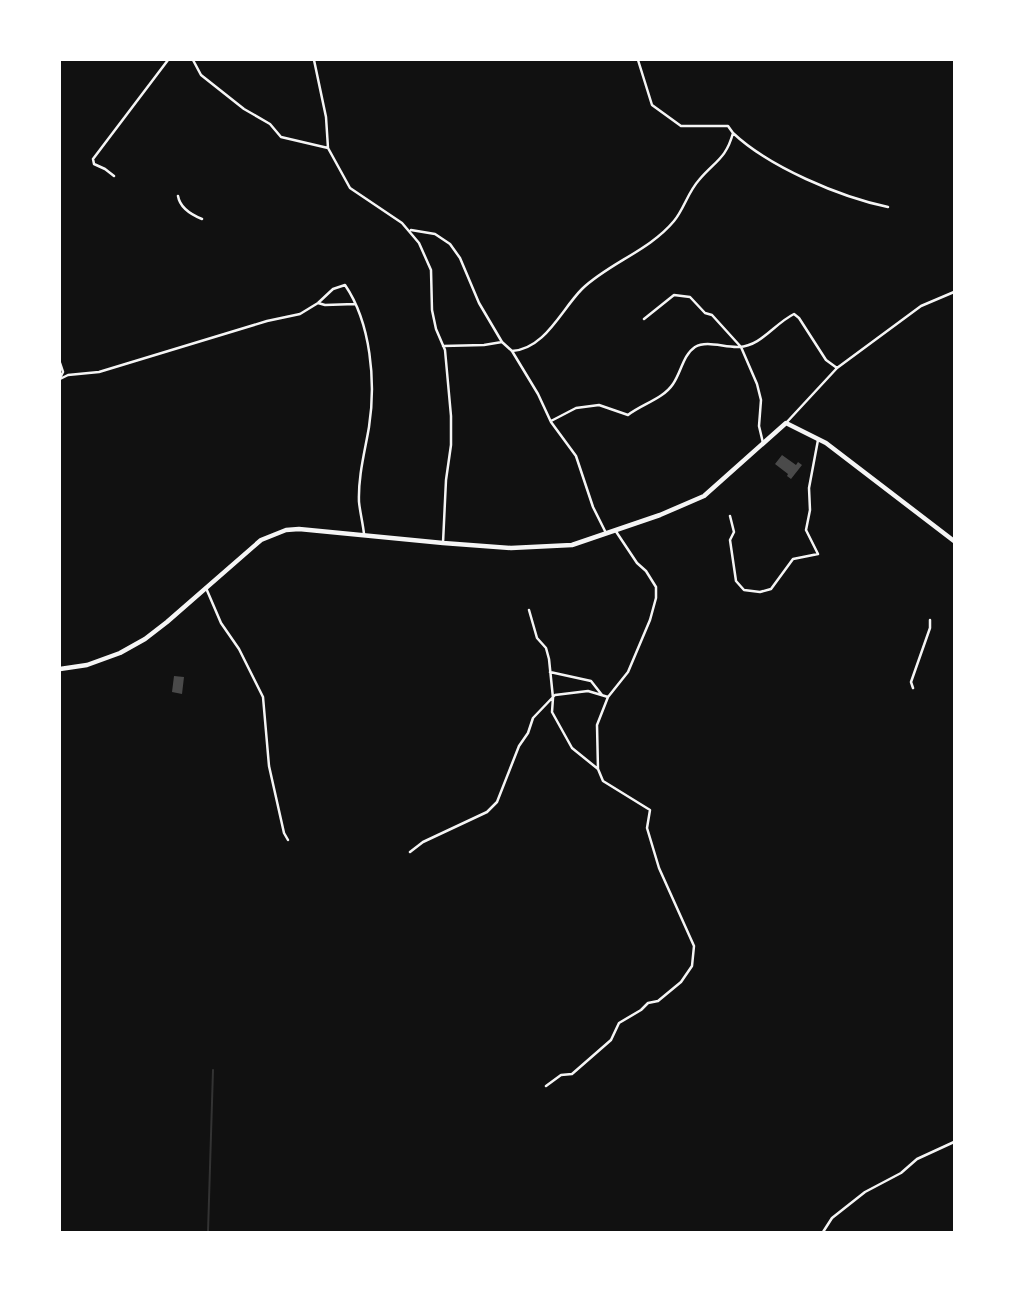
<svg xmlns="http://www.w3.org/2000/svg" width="1014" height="1292" font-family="Lato,sans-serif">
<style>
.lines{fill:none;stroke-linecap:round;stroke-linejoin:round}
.stream{stroke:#333;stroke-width:2}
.building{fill:#4a4a4a}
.minor{stroke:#f5f5f5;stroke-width:2.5}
.primary{stroke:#f5f5f5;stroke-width:4.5}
</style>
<rect width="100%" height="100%" fill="#111"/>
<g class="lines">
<path class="stream" d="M 208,1232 L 213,1070"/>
</g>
<path class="building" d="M 782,455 L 796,465 L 798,462 L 802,465 L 791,479 L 787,476 L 788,474 L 775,464 Z
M 174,676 L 184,677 L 182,694 L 172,692 Z"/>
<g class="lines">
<path class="minor" d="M 193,60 L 201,75 L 244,109 L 270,124 L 281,137 L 328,148
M 314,60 L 326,117 L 328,148 L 350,188 L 402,223 L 419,243 L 431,270 L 432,310 L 436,329 L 445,350 L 451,416 L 451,445 L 446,480 L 443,543
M 733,133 C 769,167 840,197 888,207
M 114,176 L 105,169 L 94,164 L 93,159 L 168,60
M 178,196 C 180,208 192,215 202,219
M 411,230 L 435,234 L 450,244 L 460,258 L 479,303 L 502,342
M 318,303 L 325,305 L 355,304
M 644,319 L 674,295 L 690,297 L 705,313 L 712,315 L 741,347 L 757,384 L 761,400 L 759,426 L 763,443
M 443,346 L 484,345 L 502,342 L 512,351 C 545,349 561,310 582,289 C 609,263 649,251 674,221 C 684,209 688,192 699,180 C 715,161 726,159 733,133 L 728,126 L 681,126 L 652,105 L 638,60
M 512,351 L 538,394 L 551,422 L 576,456 L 593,507 L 606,533
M 60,363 L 63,372 L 60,378
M 60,379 L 68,375 L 99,372 L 267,321 L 300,314 L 318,303 L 333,289 L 345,285 C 371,323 376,382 369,427 C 365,451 358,476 359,502 C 360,512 363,524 364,534
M 551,421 L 576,408 L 599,405 L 628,415 C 642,404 663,399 673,384 C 681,373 683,355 695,347 C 707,340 725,348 739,347 C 761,346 774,324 794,314 L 799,318 L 826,360 L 837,368
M 786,423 L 837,368 L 921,306 L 954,292
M 730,516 L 734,532 L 730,540 L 736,581 L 744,590 L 760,592 L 771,589 L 793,559 L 818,554 L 806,530 L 810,510 L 809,488 L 818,440
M 206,588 L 221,623 L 239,649 L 263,697 L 269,766 L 284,833 L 288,840
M 529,610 L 537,638 L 546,648 L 549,659 L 553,698 L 552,712 L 572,748 L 598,769
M 550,672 L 591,681 L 602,695
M 913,688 L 911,682 L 930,628 L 930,620
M 410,852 L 423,842 L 487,812 L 497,802 L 519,746 L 528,733 L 533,718 L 555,695 L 588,691 L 608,697
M 546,1086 L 561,1075 L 572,1074 L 611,1040 L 619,1023 L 641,1010 L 648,1003 L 658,1001 L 681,982 L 692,966 L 694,946 L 659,868 L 647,828 L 650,810 L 603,781 L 598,769 L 597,725 L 608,697 L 628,672 L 650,620 L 656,598 L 656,587 L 646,571 L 637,563 L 615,530
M 823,1232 L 832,1218 L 865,1192 L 901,1173 L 917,1159 L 954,1142"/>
<path class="primary" d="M 60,669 L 87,665 L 120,653 L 145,639 L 167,622 L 261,540 L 286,530 L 299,529 L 443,543 L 511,548 L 572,545 L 660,515 L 704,496 L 786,423 L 826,443 L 954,541"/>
</g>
<rect width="1014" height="1292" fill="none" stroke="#ffffff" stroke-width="122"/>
</svg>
